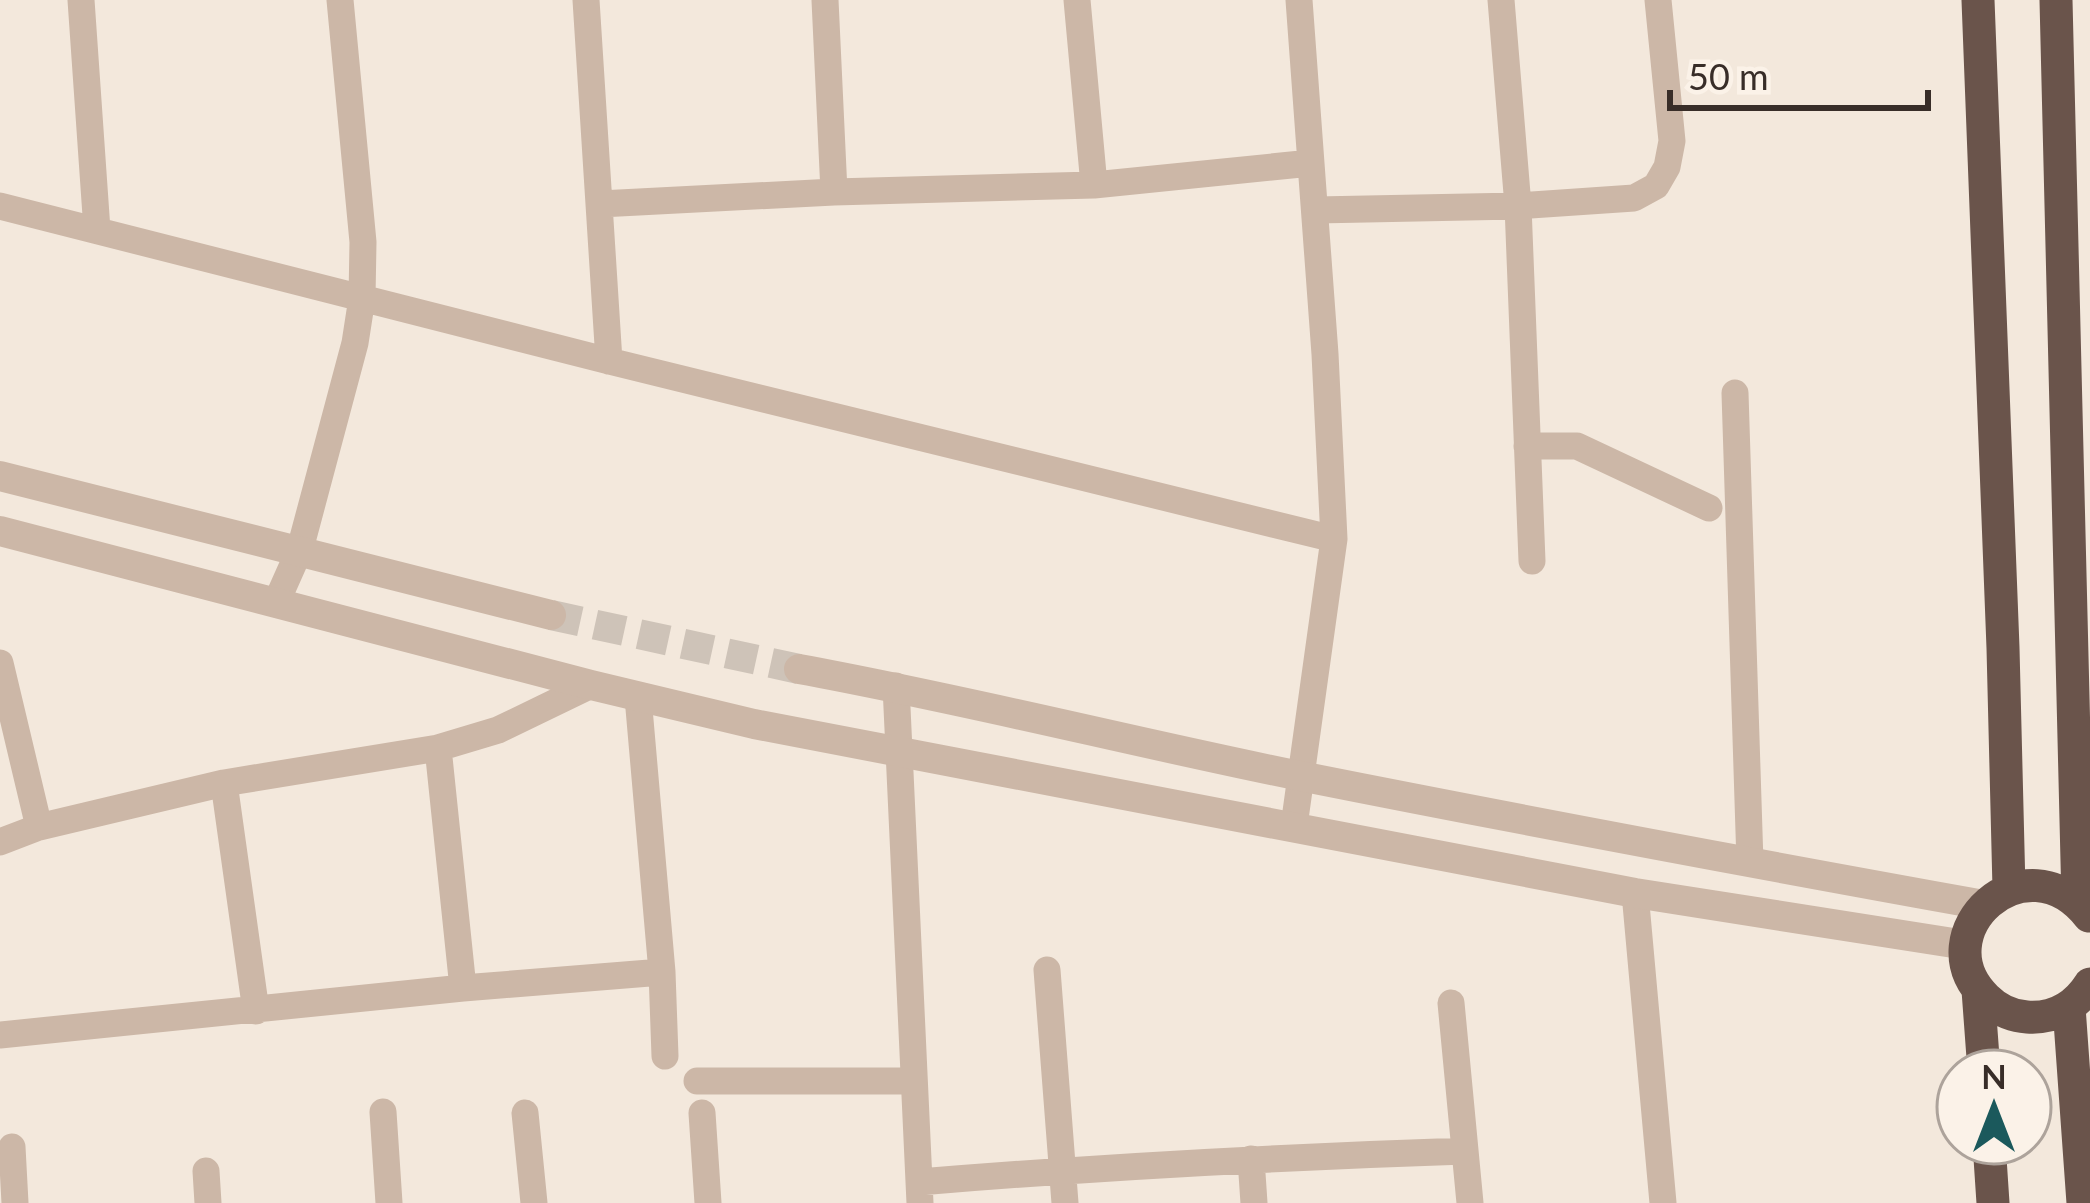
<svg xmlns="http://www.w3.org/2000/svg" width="2090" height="1203" font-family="Lato,sans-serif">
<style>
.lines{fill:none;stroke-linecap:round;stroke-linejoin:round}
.tertiary-tunnel{stroke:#cec3b8;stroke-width:30;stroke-dasharray:30 15;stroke-linecap:butt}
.minor{stroke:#ccb7a7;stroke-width:27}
.tertiary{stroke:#ccb7a7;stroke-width:30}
.trunk{stroke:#6a544b;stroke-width:33}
</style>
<rect width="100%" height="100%" fill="#f3e8dc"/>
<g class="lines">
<path class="tertiary-tunnel" d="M 551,615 L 799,669"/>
<path class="minor" d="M 81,0 L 97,230
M 586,0 L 609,361
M 825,0 L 834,192
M 1077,0 L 1094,185
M 1501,0 L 1518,206 L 1532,561
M 600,204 L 834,192 L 1094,185 L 1311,163
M 0,206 L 609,361 L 1334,539
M 1316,210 L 1518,206 L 1634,198 L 1656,186 L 1667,167 L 1672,141 L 1658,0
M 1735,393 L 1750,863
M 1527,446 L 1577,446 L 1709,508
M 276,603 L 300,549 L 355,343 L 362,298 L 363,242 L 340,0
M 0,663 L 39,827
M 896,686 L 920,1203
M 638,697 L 662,972 L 665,1056
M 438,748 L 463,988
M 224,783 L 256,1011
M 1294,826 L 1334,539 L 1325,354 L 1299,0
M 0,842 L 39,827 L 224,783 L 438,748 L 498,730 L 591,685
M 1635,893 L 1663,1203
M 1047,970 L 1065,1203
M 1451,1003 L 1470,1203
M 0,1035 L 463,988 L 662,972
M 697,1081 L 914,1081
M 383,1112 L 389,1203
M 525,1113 L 534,1203
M 702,1113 L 708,1203
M 12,1147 L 15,1203
M 1251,1159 L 1254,1203
M 206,1171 L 208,1203
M 919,1182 C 1101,1167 1283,1157 1465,1151"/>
<path class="tertiary" d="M 0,476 L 551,615
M 0,531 L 591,685 L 754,724 L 1635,893 L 1966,945
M 799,669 C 969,700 1136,743 1305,777 C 1531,822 1757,864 1984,905"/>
<path class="trunk" d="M 1978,0 L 2003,648 L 2009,889
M 2056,0 L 2078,902
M 2089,916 C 2025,835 1920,934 1986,998 C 1997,1009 2011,1016 2027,1017 C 2054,1019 2076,1006 2090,984
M 1978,990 L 1984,1071
M 2069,1007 L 2083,1203
M 1989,1143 L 1993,1203"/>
</g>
<g transform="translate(1994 1107)"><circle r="57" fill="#fbf2e8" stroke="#ada39b" stroke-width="3"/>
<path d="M0-9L21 45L0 30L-21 45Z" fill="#1b595c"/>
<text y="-18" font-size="33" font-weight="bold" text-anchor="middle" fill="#382d28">N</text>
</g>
<path d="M1670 90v18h258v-18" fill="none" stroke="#382d28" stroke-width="6"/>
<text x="1688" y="90" font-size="36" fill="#382d28" stroke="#fbf2e8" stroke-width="9" paint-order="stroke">50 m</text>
</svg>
